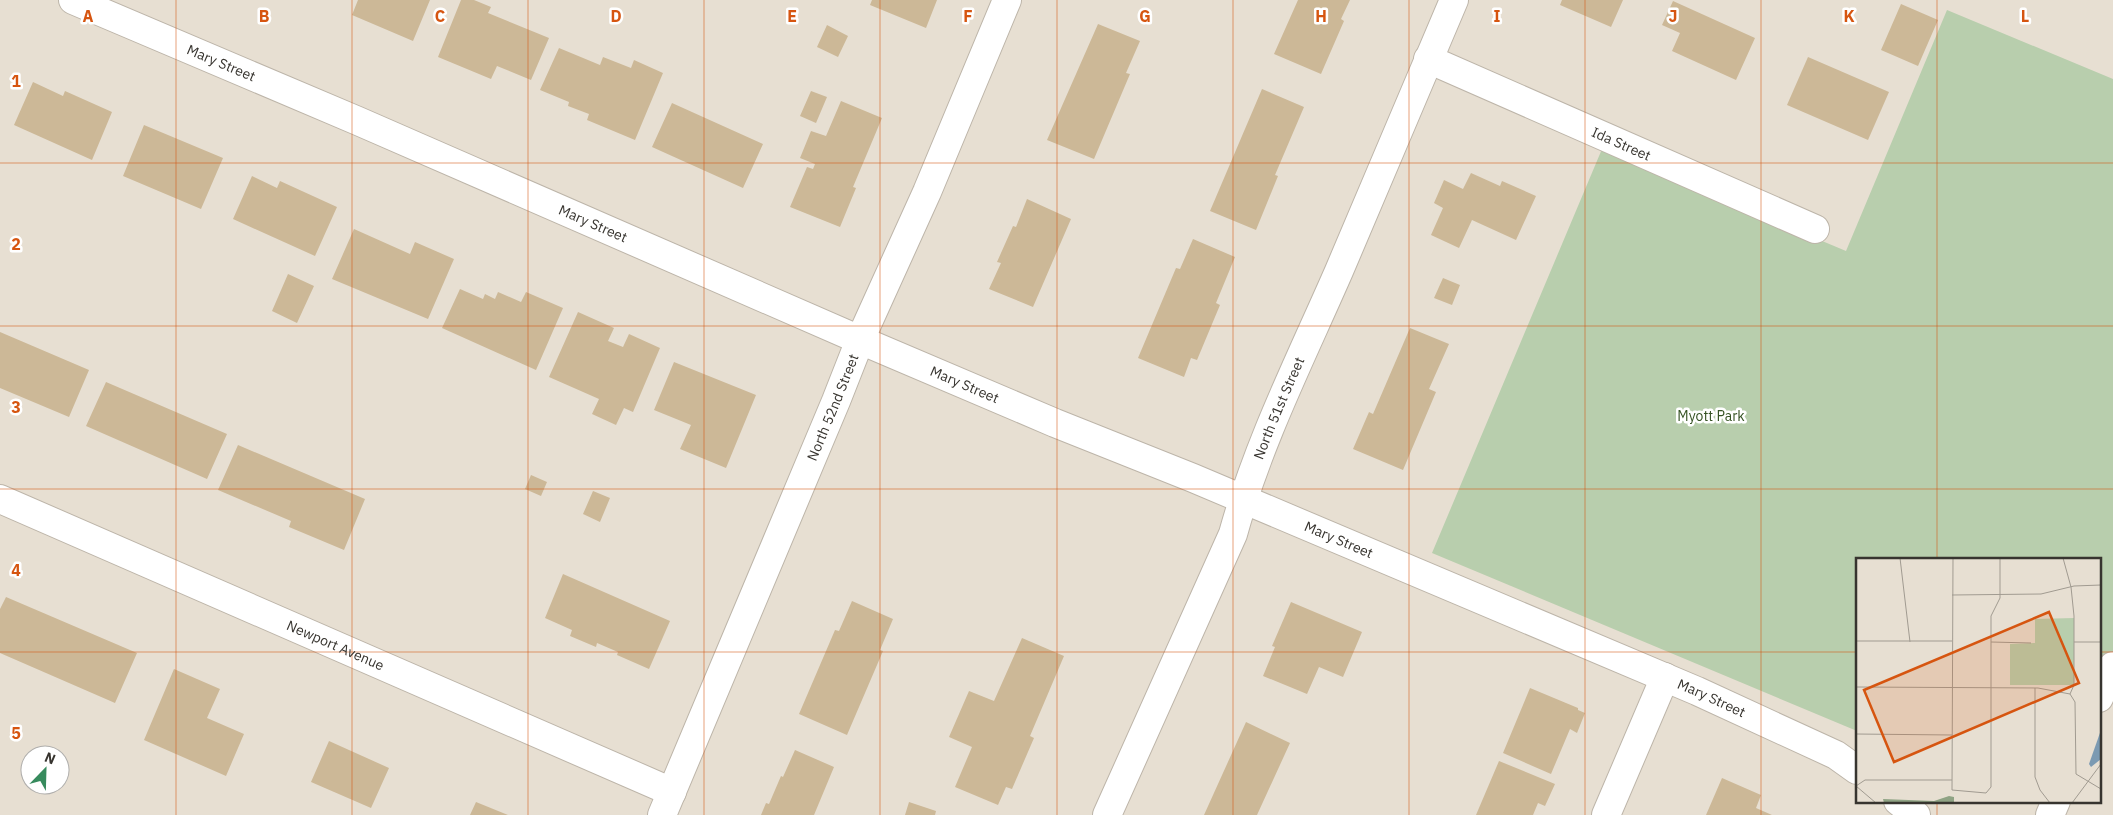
<svg xmlns="http://www.w3.org/2000/svg" width="2113" height="815" font-family="'IBM Plex Sans',sans-serif">
<style>
.green{fill:#b8cead}
.building{fill:#ccb897}
.lines{fill:none;stroke-linecap:round;stroke-linejoin:round}
.minor-casing{stroke:#bdb5a9;stroke-width:30}
.minor{stroke:#fff;stroke-width:28}
.grid{fill:none;stroke:#d65510;stroke-width:1;stroke-opacity:0.55}
.labels{text-anchor:middle;dominant-baseline:central;stroke-width:5;stroke-linejoin:round;paint-order:stroke}
.street-label{font-size:14px;fill:#37342f;stroke:#fff}
.park-label{font-size:14px;fill:#355223;stroke:#fff}
.inset-road{fill:none;stroke:#a19b91;stroke-width:1}
.view{fill:#d65510;fill-opacity:0.15;stroke:#d65510;stroke-width:2.5}
.inset-edge{fill:none;stroke:#37342f;stroke-width:2.5}
.grid-label{font-size:16px;text-anchor:middle;font-weight:bold;fill:#d65510;stroke:#fff;stroke-width:5;stroke-linejoin:round;paint-order:stroke}
</style>
<rect width="100%" height="100%" fill="#e7dfd2"/>
<path class="green" d="M 1947,10 L 2113,79 L 2113,681 L 2099,714 L 2099,559 L 1857,559 L 1857,731 L 1432,553 L 1602,149 L 1846,251 Z"/>
<path class="building" d="M 358,0 L 430,0 L 413,41 L 352,15 Z
M 461,0 L 474,0 L 491,7 L 488,13 L 549,38 L 531,80 L 497,66 L 491,79 L 438,57 Z
M 872,0 L 937,0 L 926,28 L 870,5 Z
M 1298,0 L 1350,0 L 1341,19 L 1344,21 L 1321,74 L 1274,54 Z
M 1562,0 L 1623,0 L 1611,27 L 1560,5 Z
M 1673,1 L 1755,38 L 1736,80 L 1672,51 L 1680,33 L 1662,25 Z
M 1901,4 L 1938,20 L 1918,66 L 1881,50 Z
M 1098,24 L 1140,41 L 1126,73 L 1130,74 L 1094,159 L 1047,140 Z
M 827,25 L 848,36 L 838,57 L 817,47 Z
M 559,48 L 600,65 L 603,57 L 631,68 L 634,60 L 663,73 L 635,140 L 587,120 L 589,114 L 568,106 L 569,102 L 540,90 Z
M 1808,57 L 1889,92 L 1868,140 L 1787,105 Z
M 33,82 L 63,96 L 65,91 L 112,112 L 92,160 L 14,125 Z
M 1262,89 L 1304,107 L 1275,175 L 1278,176 L 1256,230 L 1210,211 Z
M 811,91 L 827,97 L 816,123 L 800,116 Z
M 841,101 L 882,118 L 853,187 L 856,188 L 840,227 L 790,207 L 807,167 L 813,169 L 815,164 L 800,158 L 811,131 L 826,136 Z
M 672,103 L 763,144 L 743,188 L 652,147 Z
M 144,125 L 223,158 L 201,209 L 123,176 Z
M 1471,173 L 1500,186 L 1502,181 L 1536,196 L 1516,240 L 1472,220 L 1459,248 L 1431,235 L 1443,208 L 1434,203 L 1444,180 L 1463,189 Z
M 252,176 L 277,188 L 280,181 L 337,207 L 315,256 L 233,219 Z
M 1027,199 L 1071,219 L 1033,307 L 989,289 L 1001,263 L 997,262 L 1013,226 L 1016,227 Z
M 354,229 L 410,254 L 415,242 L 454,259 L 428,319 L 332,279 Z
M 1193,239 L 1235,257 L 1216,303 L 1220,305 L 1197,360 L 1191,358 L 1184,377 L 1138,358 L 1176,268 L 1180,269 Z
M 288,274 L 314,286 L 297,323 L 272,311 Z
M 1443,278 L 1460,285 L 1452,305 L 1434,298 Z
M 460,289 L 483,299 L 485,294 L 495,299 L 498,292 L 521,302 L 526,292 L 563,308 L 536,370 L 442,328 Z
M 578,312 L 614,328 L 608,341 L 623,347 L 629,334 L 660,348 L 633,412 L 624,408 L 616,425 L 592,414 L 599,399 L 549,377 Z
M 1410,328 L 1449,344 L 1429,389 L 1436,392 L 1403,470 L 1353,449 L 1369,412 L 1373,414 Z
M 0,332 L 89,370 L 69,417 L 0,388 Z
M 674,362 L 756,395 L 726,468 L 680,449 L 691,425 L 654,410 Z
M 106,382 L 227,434 L 207,479 L 86,426 Z
M 238,445 L 365,499 L 344,550 L 289,527 L 291,521 L 218,490 Z
M 531,475 L 547,482 L 541,496 L 525,489 Z
M 593,491 L 610,498 L 600,522 L 583,514 Z
M 563,574 L 670,621 L 649,669 L 617,655 L 618,652 L 597,643 L 596,647 L 570,636 L 572,630 L 545,618 Z
M 6,597 L 137,653 L 115,703 L 0,653 L 0,609 Z
M 852,601 L 893,619 L 880,650 L 883,651 L 847,735 L 799,714 L 835,630 L 839,631 Z
M 1291,602 L 1362,632 L 1343,677 L 1319,667 L 1307,694 L 1263,676 L 1275,647 L 1272,646 Z
M 1022,638 L 1064,656 L 1030,736 L 1034,738 L 1012,789 L 1006,787 L 998,805 L 955,787 L 972,747 L 949,737 L 969,691 L 994,701 Z
M 174,669 L 220,689 L 207,718 L 244,734 L 226,776 L 144,740 Z
M 1530,688 L 1578,708 L 1578,710 L 1585,713 L 1577,733 L 1570,729 L 1551,774 L 1503,753 Z
M 1246,722 L 1290,743 L 1257,815 L 1204,815 Z
M 329,741 L 389,768 L 371,808 L 311,782 Z
M 795,750 L 834,767 L 814,815 L 761,815 L 766,803 L 769,804 L 781,776 L 783,777 Z
M 1499,761 L 1555,784 L 1545,806 L 1538,803 L 1533,815 L 1476,815 Z
M 1722,778 L 1761,795 L 1756,808 L 1772,815 L 1706,815 Z
M 476,802 L 508,815 L 470,815 Z
M 909,802 L 936,811 L 935,815 L 905,815 Z"/>
<g class="lines">
<g class="minor-casing">
<g id="minor">
<path id="s1" d="M 73,0 L 358,121 L 860,340 L 1055,423 L 1193,478 L 1697,691 L 1836,755 L 1857,770"/>
<path id="s2" d="M 1428,59 L 1815,229"/>
<path id="s3" d="M 0,499 L 672,792"/>
<path d="M 2099,698 L 2113,666"/>
<path d="M 1898,801 L 1916,815"/>
<path id="s4" d="M 662,815 L 836,401 L 860,340 L 927,192 L 1007,0"/>
<path id="s5" d="M 1107,815 L 1233,534 C 1258,443 1301,358 1339,271 C 1378,181 1415,90 1454,0"/>
<path d="M 1606,815 L 1665,677"/>
<path d="M 2050,815 L 2056,801"/>
</g>
</g>
<use href="#minor" class="minor"/>
</g>
<path class="grid" d="M 176,0 L 176,815M 352,0 L 352,815M 528,0 L 528,815M 704,0 L 704,815M 880,0 L 880,815M 1057,0 L 1057,815M 1233,0 L 1233,815M 1409,0 L 1409,815M 1585,0 L 1585,815M 1761,0 L 1761,815M 1937,0 L 1937,559M 0,163 L 2113,163M 0,326 L 2113,326M 0,489 L 2113,489M 0,652 L 1857,652M 2099,652 L 2113,652M 1937,801 L 1937,815"/>
<g class="labels">
<g class="street-label">
<text stroke="none"><textPath href="#s1" startOffset="161">Mary Street</textPath></text>
<text stroke="none"><textPath href="#s2" startOffset="211">Ida Street</textPath></text>
<text stroke="none"><textPath href="#s1" startOffset="566">Mary Street</textPath></text>
<text stroke="none"><textPath href="#s1" startOffset="971">Mary Street</textPath></text>
<text stroke="none"><textPath href="#s4" startOffset="442">North 52nd Street</textPath></text>
<text stroke="none"><textPath href="#s5" startOffset="442">North 51st Street</textPath></text>
<text stroke="none"><textPath href="#s1" startOffset="1376">Mary Street</textPath></text>
<text stroke="none"><textPath href="#s3" startOffset="366">Newport Avenue</textPath></text>
<text stroke="none"><textPath href="#s1" startOffset="1781">Mary Street</textPath></text>
</g>
<g class="park-label">
<text x="1711" y="416">Myott Park</text>
</g>
</g>
<g transform="translate(1856 558)">
<rect width="245" height="245" fill="#e7dfd2"/>
<path d="M 218,60 L 218,127 L 154,127 L 154,86 L 179,85 L 179,61 Z" fill="#b8cead"/>
<path d="M 93,238 L 98,239 L 98,245 L 28,245 L 27,241 L 78,243 Z" fill="#8fa384"/>
<path d="M 245,172 L 245,201 L 235,209 L 233,206 Z" fill="#7b9ab2"/>
<path class="inset-road" d="M 44,0 L 54,84M 97,0 L 96,232 L 130,235 L 135,229 L 135,58 L 144,40 L 144,0M 207,0 L 215,29 L 218,58 L 218,127 L 214,136M 96,37 L 185,36 L 218,28 L 245,27M 0,83 L 96,83M 135,84 L 175,85M 218,84 L 245,84M 0,129 L 182,130 L 214,136M 179,130 L 179,219 L 184,232 L 194,245M 214,136 L 219,144 L 220,216 L 245,231M 0,176 L 96,177M 0,228 L 9,222 L 96,222M 0,228 L 20,245M 216,245 L 245,206"/>
<path class="view" d="M 193,54 L 223,125 L 38,204 L 8,132 Z"/>
<rect width="245" height="245" class="inset-edge"/>
</g>
<g class="grid-label">
<text x="88" y="22">A</text>
<text x="264" y="22">B</text>
<text x="440" y="22">C</text>
<text x="616" y="22">D</text>
<text x="792" y="22">E</text>
<text x="968" y="22">F</text>
<text x="1145" y="22">G</text>
<text x="1321" y="22">H</text>
<text x="1497" y="22">I</text>
<text x="1673" y="22">J</text>
<text x="1849" y="22">K</text>
<text x="2025" y="22">L</text>
<text x="16" y="87">1</text>
<text x="16" y="250">2</text>
<text x="16" y="413">3</text>
<text x="16" y="576">4</text>
<text x="16" y="739">5</text>
</g>
<g transform="translate(45 770) rotate(23)"><circle r="24" fill="#ffffff" stroke="#afaeac"/>
<path d="M0-4L9 19L0 12L-9 19Z" fill="#378b5d"/>
<text y="-8" font-size="14" font-weight="bold" text-anchor="middle" fill="#37342f">N</text>
</g>
</svg>
